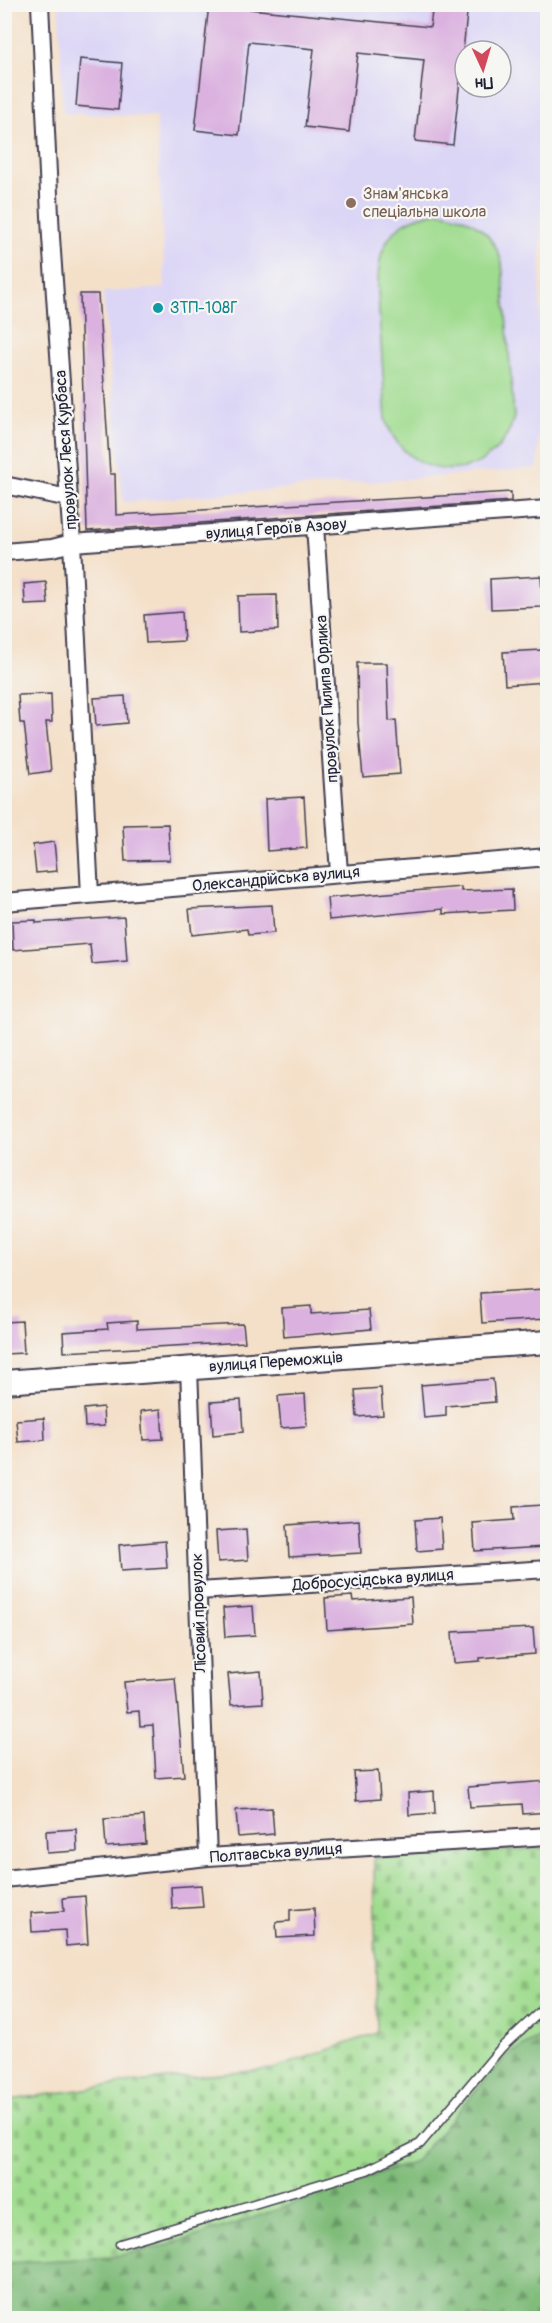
<svg xmlns="http://www.w3.org/2000/svg" width="552" height="2323" font-family="Pangolin,sans-serif">
<style>
.built{fill:#dcd6f6;fill-rule:evenodd}
.forest{fill:url(#forest-firs);stroke:#516f5a;stroke-width:1.5}
.cemetery{fill:url(#cemetery-stones);stroke:#617f66;stroke-width:1.5}
.pitch{fill:#a0dc90;stroke:#617f66;stroke-width:1.5}
.building{fill:#dab1df}
.lines{fill:none;stroke-linecap:round;stroke-linejoin:round}
.lane-casing{stroke:#423e50;stroke-width:11}
.street-casing{stroke:#423e50;stroke-width:20}
.secondary-casing{stroke:#423e50;stroke-width:26}
.lane{stroke:#fff;stroke-width:8}
.street{stroke:#fff;stroke-width:16}
.secondary{stroke:#fff;stroke-width:22}
.education-dot{fill:#8d6e63;stroke:#f6f6f2;stroke-width:2}
.culture-dot{fill:#0f9aa8;stroke:#f6f6f2;stroke-width:2}
.labels{text-anchor:middle;dominant-baseline:central;stroke-width:4.5;stroke-linejoin:round;paint-order:stroke}
.education-label{font-size:16px;fill:#785e54;stroke:#f6f6f2;text-anchor:start}
.culture-label{font-size:16px;fill:#0d838f;stroke:#f6f6f2;text-anchor:start}
.street-label{font-size:16px;fill:#22223b;stroke:#f6f6f2}
</style>
<defs>
<pattern id="forest-firs" width="22" height="20" patternUnits="userSpaceOnUse" patternTransform="scale(1.5)"><rect width="22" height="20" fill="#80bc7a"/><path d="M5 1l3.5 6h-7zM16 11l3.5 6h-7z" fill="#689865"/></pattern>
<pattern id="cemetery-stones" width="16" height="16" patternUnits="userSpaceOnUse" patternTransform="scale(1.5)"><rect width="16" height="16" fill="#a0dc90"/><path d="M2 7V4a2 2 0 0 1 4 0v3zM10 15v-3a2 2 0 0 1 4 0v3z" fill="#8abc7d"/></pattern>
</defs>
<rect width="100%" height="100%" fill="#f6f6f2"/>
<filter id="ink" filterUnits="userSpaceOnUse"><feTurbulence type="fractalNoise" baseFrequency=".0167" numOctaves="2"/><feDisplacementMap in="SourceGraphic" scale="12" xChannelSelector="R" yChannelSelector="G"/><feConvolveMatrix kernelMatrix="1 2 1 2 8 2 1 2 1" color-interpolation-filters="sRGB"/></filter>
<filter id="wash" filterUnits="userSpaceOnUse"><feTurbulence type="fractalNoise" baseFrequency=".008" numOctaves="4" result="noise"/><feDisplacementMap in="SourceGraphic" scale="24" xChannelSelector="R" yChannelSelector="G"/><feGaussianBlur stdDeviation="1.35" result="paint"/><feColorMatrix in="noise" values="0 0 0 0 0 0 0 0 0 0 0 0 0 0 0 0 0 1.4 0 .05"/><feComposite in="paint" operator="in"/></filter>
<g filter="url(#wash)">
<rect width="100%" height="100%" fill="#f4e0c9"/>
<path class="built" d="M 59,5 L 544,5 L 538,468 L 123,502 L 103,292 L 165,288 L 156,117 L 63,113 ZM 465,51 L 501,51 L 501,87 L 465,87 Z"/>
<path class="forest" d="M 547,2033 L 547,2318 L 5,2318 L 5,2263 L 111,2257 L 169,2245 L 276,2210 L 415,2161 L 506,2056 Z"/>
<path class="cemetery" d="M 547,1848 L 547,2033 L 506,2056 L 415,2161 L 276,2210 L 169,2245 L 111,2257 L 5,2263 L 4,2101 L 125,2083 L 273,2069 L 377,2033 L 374,1858 Z"/>
<path class="pitch" d="M 440,212 C 472,216 493,232 502,263 L 514,417 C 495,486 408,487 386,420 C 384,389 382,359 380,328 C 377,274 368,221 440,212 Z"/>
<g id="blocks">
<path class="building" d="M 209,4 L 251,4 L 250,9 L 430,27 L 433,4 L 468,4 L 453,145 L 415,141 L 424,60 L 358,53 L 349,132 L 305,127 L 314,49 L 249,42 L 239,135 L 195,130 Z
M 80,59 L 122,63 L 118,110 L 76,106 Z
M 80,294 L 98,294 L 110,474 L 115,474 L 116,515 L 511,492 L 511,501 L 87,531 Z
M 541,576 L 543,607 L 491,609 L 490,579 Z
M 46,582 L 48,604 L 25,605 L 24,584 Z
M 277,595 L 278,630 L 239,632 L 238,596 Z
M 182,612 L 184,641 L 146,643 L 144,615 Z
M 543,650 L 545,682 L 505,685 L 503,652 Z
M 357,663 L 387,663 L 389,721 L 396,720 L 400,774 L 363,777 L 358,723 Z
M 51,694 L 52,722 L 46,722 L 51,771 L 30,774 L 24,723 L 20,723 L 18,695 Z
M 125,696 L 127,723 L 96,726 L 94,698 Z
M 304,797 L 307,848 L 267,851 L 265,799 Z
M 168,824 L 170,860 L 125,861 L 123,825 Z
M 54,842 L 57,871 L 36,873 L 33,845 Z
M 461,887 L 461,891 L 512,889 L 513,910 L 443,914 L 443,909 L 329,920 L 327,898 Z
M 272,905 L 274,933 L 248,935 L 247,929 L 192,935 L 189,909 Z
M 124,917 L 127,961 L 92,964 L 90,944 L 13,950 L 12,921 L 36,920 L 36,923 Z
M 544,1289 L 546,1319 L 482,1323 L 480,1293 Z
M 311,1306 L 311,1314 L 369,1310 L 371,1329 L 284,1337 L 282,1308 Z
M 22,1321 L 24,1353 L 4,1354 L 4,1322 Z
M 137,1321 L 137,1329 L 243,1324 L 245,1342 L 64,1352 L 63,1332 L 108,1329 L 107,1323 Z
M 493,1379 L 495,1402 L 446,1406 L 446,1416 L 424,1418 L 421,1385 Z
M 381,1388 L 383,1415 L 357,1417 L 355,1390 Z
M 305,1394 L 307,1426 L 281,1428 L 278,1396 Z
M 241,1400 L 243,1432 L 213,1435 L 211,1402 Z
M 103,1407 L 104,1426 L 85,1427 L 84,1409 Z
M 161,1409 L 163,1439 L 143,1440 L 141,1411 Z
M 44,1418 L 45,1440 L 18,1442 L 16,1420 Z
M 542,1505 L 545,1547 L 475,1551 L 473,1523 L 514,1520 L 513,1507 Z
M 440,1518 L 442,1549 L 417,1551 L 415,1520 Z
M 359,1520 L 361,1553 L 289,1557 L 287,1525 Z
M 246,1529 L 248,1560 L 218,1562 L 216,1531 Z
M 165,1541 L 167,1568 L 121,1571 L 119,1545 Z
M 352,1596 L 353,1601 L 411,1597 L 413,1624 L 327,1630 L 325,1598 Z
M 253,1606 L 255,1635 L 225,1637 L 223,1608 Z
M 533,1628 L 535,1654 L 480,1658 L 480,1661 L 454,1663 L 452,1632 Z
M 261,1671 L 263,1703 L 231,1705 L 228,1674 Z
M 175,1678 L 184,1776 L 156,1778 L 153,1725 L 140,1726 L 139,1711 L 127,1712 L 124,1682 Z
M 378,1771 L 380,1799 L 356,1801 L 354,1772 Z
M 548,1781 L 548,1812 L 523,1814 L 522,1804 L 470,1807 L 468,1787 Z
M 434,1791 L 435,1813 L 409,1815 L 408,1793 Z
M 272,1808 L 274,1834 L 238,1837 L 236,1810 Z
M 144,1816 L 146,1844 L 106,1847 L 104,1819 Z
M 76,1829 L 77,1851 L 47,1853 L 46,1831 Z
M 201,1885 L 203,1907 L 172,1909 L 171,1887 Z
M 85,1896 L 88,1944 L 66,1946 L 65,1930 L 32,1932 L 31,1913 L 64,1911 L 63,1898 Z
M 314,1908 L 315,1936 L 277,1938 L 276,1922 L 290,1921 L 290,1910 Z"/>
</g>
</g>
<g filter="url(#ink)">
<use href="#blocks" fill-opacity="0" stroke="#423e50" stroke-width="1.5"/>
<g class="lines">
<g class="lane-casing">
<path id="lane" d="M 120,2244 L 367,2170 L 420,2144 L 502,2047 L 541,2011 L 548,2007"/>
</g>
<g class="street-casing">
<path id="street" d="M 40,4 L 51,237 L 72,543 L 90,895
M 4,485 L 69,498
M 315,526 L 339,873
M 4,552 L 52,548 L 72,543 L 548,509
M 4,902 L 548,857
M 189,1369 L 208,1857
M 198,1591 L 548,1569
M 4,1879 L 208,1857 L 548,1836"/>
</g>
<g class="secondary-casing">
<path id="secondary" d="M 4,1382 L 548,1342"/>
</g>
<use href="#lane" class="lane"/>
<use href="#street" class="street"/>
<use href="#secondary" class="secondary"/>
</g>
</g>
<circle class="education-dot" cx="351" cy="203" r="6"/>
<circle class="culture-dot" cx="158" cy="308" r="6"/>
<g class="labels">
<g class="education-label">
<text x="363" y="194">Знам'янська<tspan x="363" dy="18">спеціальна школа</tspan></text>
</g>
<g class="culture-label">
<text x="170" y="308">ЗТП-108Г</text>
</g>
<g class="street-label">
<text transform="translate(66 450) rotate(-94)">провулок Леся Курбаса</text>
<text transform="translate(276 529) rotate(-4)">вулиця Героїв Азову</text>
<text transform="translate(327 699) rotate(-94)">провулок Пилипа Орлика</text>
<text transform="translate(276 879) rotate(-5)">Олександрійська вулиця</text>
<text transform="translate(276 1362) rotate(-4)">вулиця Переможців</text>
<text transform="translate(373 1580) rotate(-4)">Добросусідська вулиця</text>
<text transform="translate(199 1613) rotate(-92)">Лісовий провулок</text>
<text transform="translate(276 1853) rotate(-4)">Полтавська вулиця</text>
</g>
</g>
<rect width="552" height="2323" fill="none" stroke="#f6f6f2" stroke-width="24"/>
<g transform="translate(483 69) rotate(176)"><circle r="28" fill="#f6f6f2" stroke="#a1a1a9" stroke-width="1.5"/>
<path d="M0-4.5L10 22L0 15L-10 22Z" fill="#d1495b"/>
<text y="-9" font-size="16" font-weight="bold" text-anchor="middle" fill="#22223b">Пн</text>
</g>
</svg>
